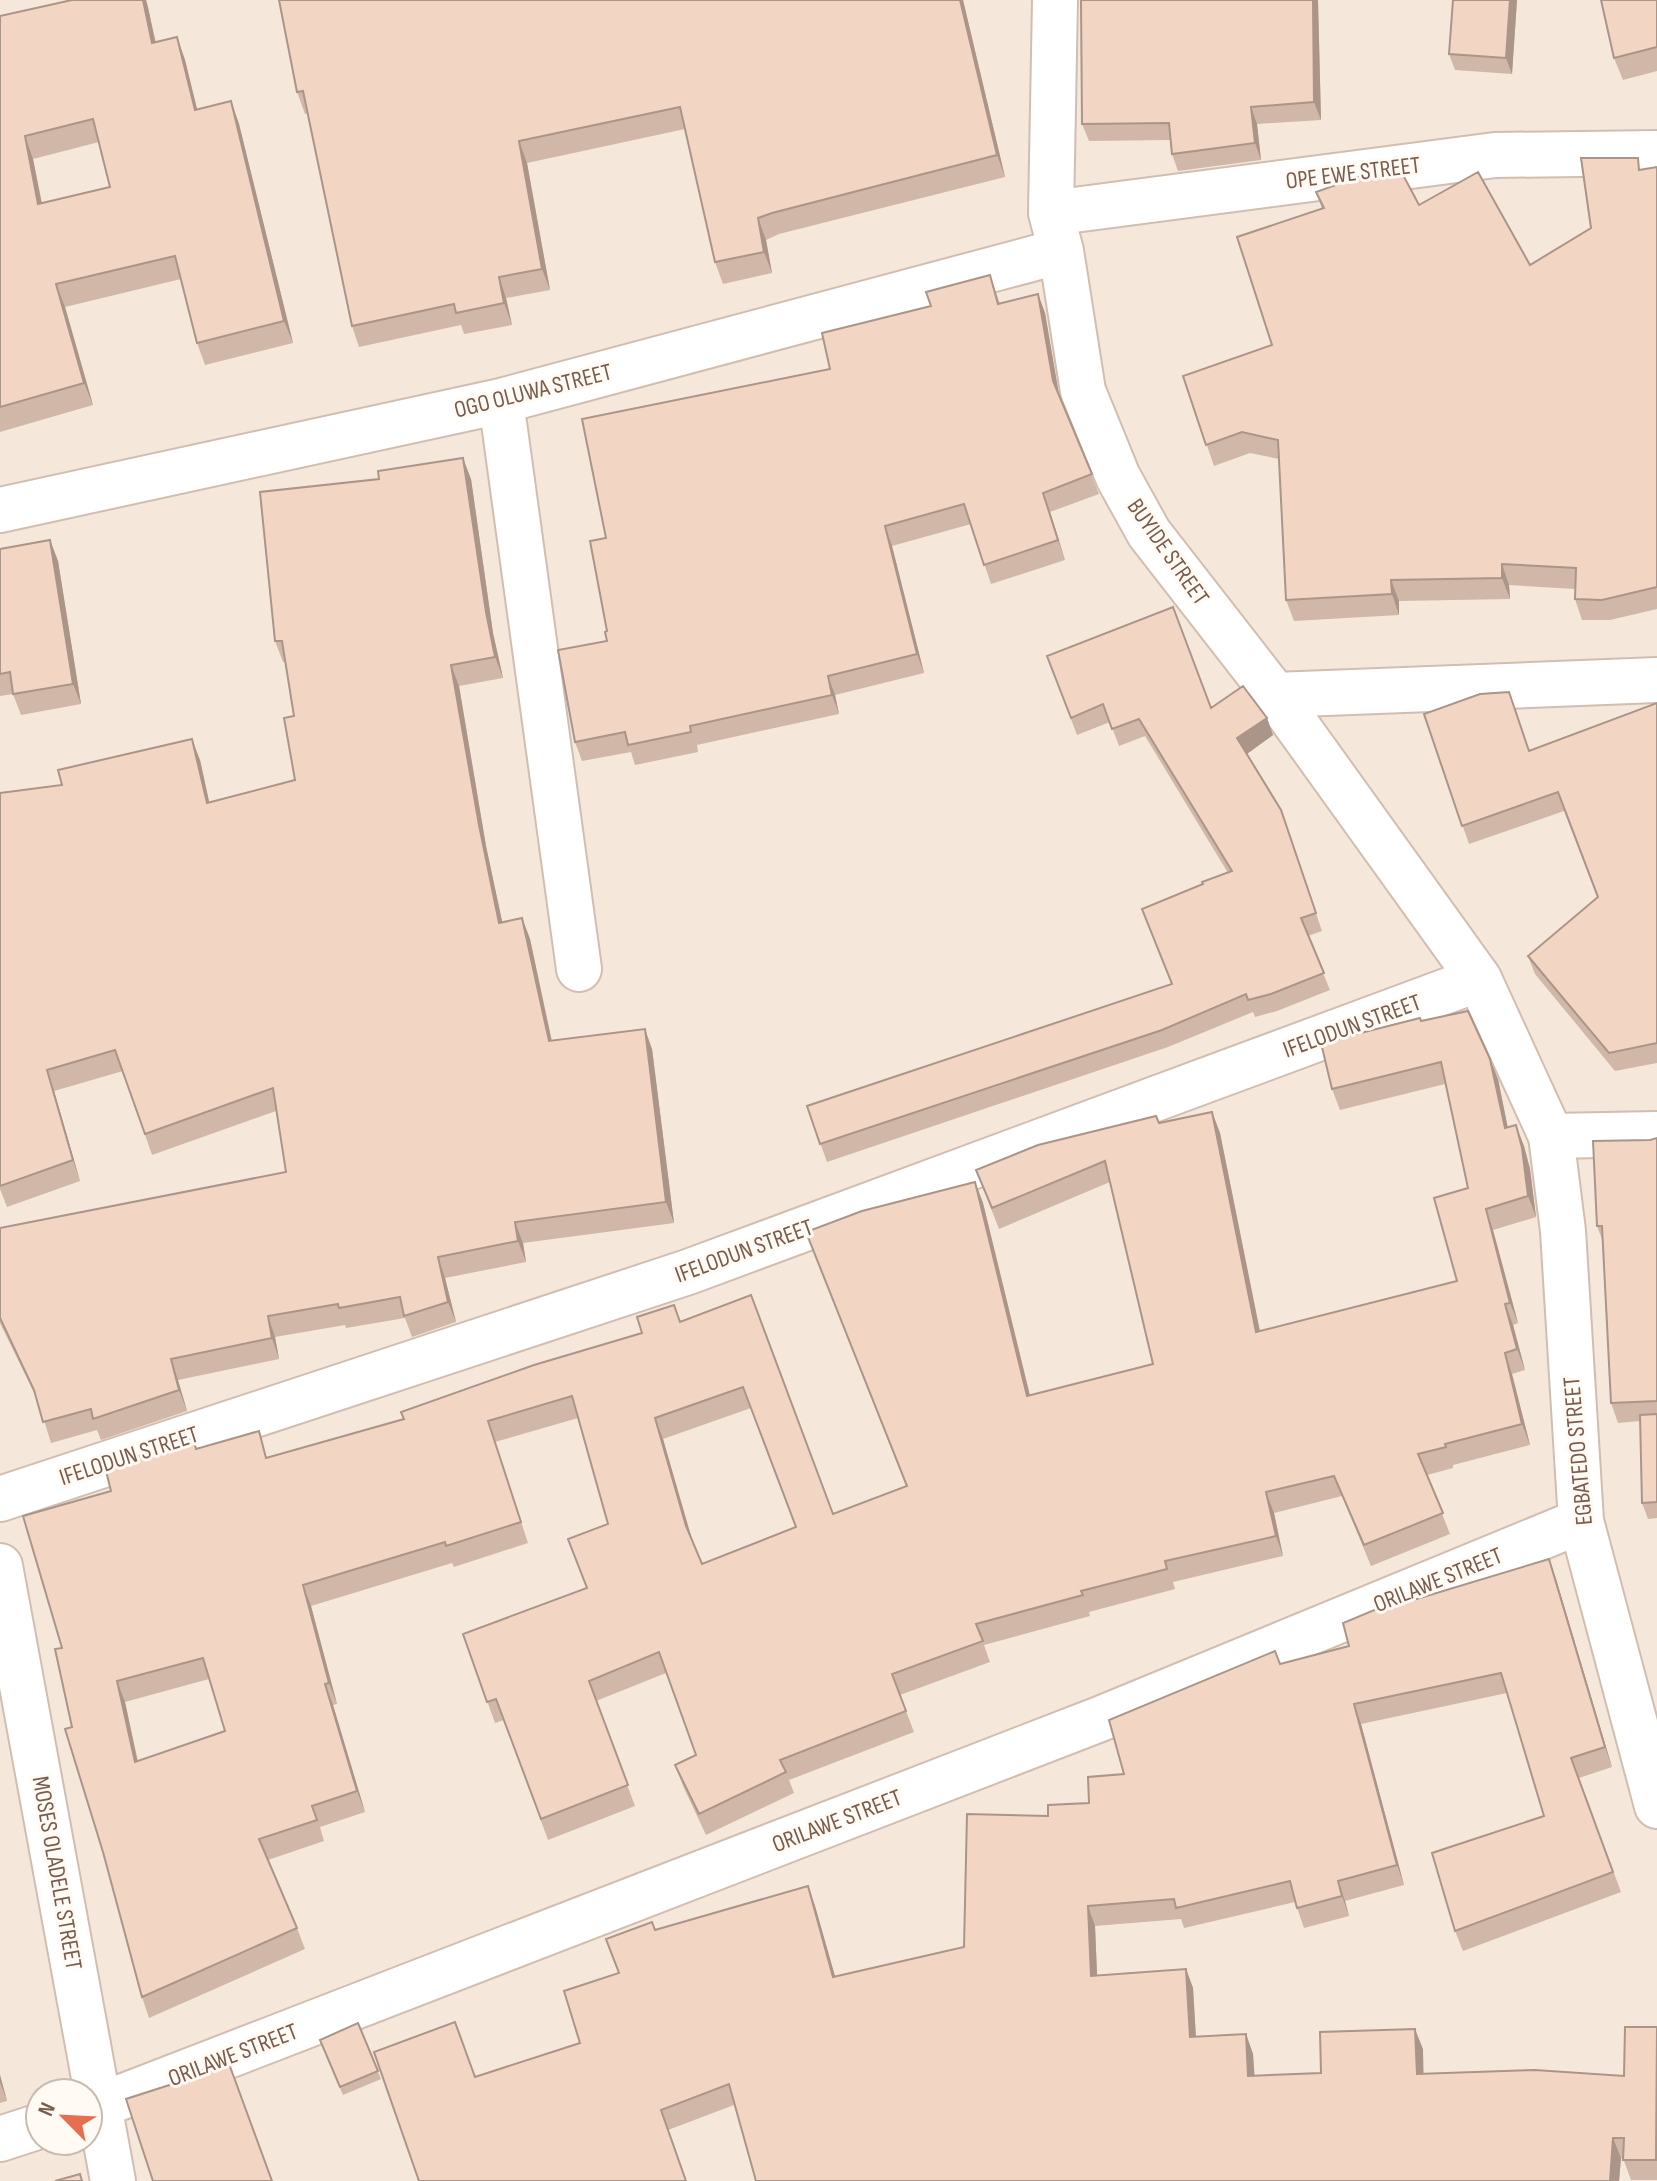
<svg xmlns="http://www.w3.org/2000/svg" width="1657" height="2181" font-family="'Sofia Sans Condensed',sans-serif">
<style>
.residential{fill:#f5e8da;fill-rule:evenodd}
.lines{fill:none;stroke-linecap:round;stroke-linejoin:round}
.minor-casing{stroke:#d1beb0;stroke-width:48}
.tertiary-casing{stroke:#d1beb0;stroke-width:48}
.minor{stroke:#fff;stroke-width:44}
.tertiary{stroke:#fff;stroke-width:44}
.wall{fill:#d1b7a8;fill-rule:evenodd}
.shaded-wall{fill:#aa9588}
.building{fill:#f3d5c3;stroke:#aa9588;stroke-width:2;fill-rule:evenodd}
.labels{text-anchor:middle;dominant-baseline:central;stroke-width:6;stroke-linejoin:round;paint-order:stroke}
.street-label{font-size:24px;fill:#7a5c4d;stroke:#fffaf3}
</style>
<rect width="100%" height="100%" fill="#fdf6ec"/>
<path class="residential" d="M 0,0 L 1657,0 L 1657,2181 L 0,2181 ZM 40,2093 L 88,2093 L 88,2141 L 40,2141 Z"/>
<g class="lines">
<g class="minor-casing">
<path id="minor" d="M 1055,0 L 1051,213 L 1061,251 L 1083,391 L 1118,477 L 1149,533 L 1275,695 L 1479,979
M 1051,213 L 1495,155 L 1657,153
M 501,401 L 579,969
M 0,510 L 501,401 L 1061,251
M 1275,695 L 1657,680
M 1551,1136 L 1563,1231 L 1581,1521 L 1657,1806
M 0,1566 L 113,2181
M 88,2110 L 1100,1719 L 1581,1521
M 0,2139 L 40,2126"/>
</g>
<g class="tertiary-casing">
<path id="tertiary" d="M 0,1499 L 688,1272 L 1479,979 L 1551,1136 L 1657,1134"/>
</g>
<use href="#minor" class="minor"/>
<use href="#tertiary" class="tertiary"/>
</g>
<path class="wall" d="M 72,0 L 146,0 L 156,42 L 177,37 L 185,60 L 197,110 L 231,101 L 239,124 L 293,343 L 205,365 L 197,343 L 181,279 L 65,307 L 93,405 L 0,432 L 0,16 ZM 99,142 L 110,187 L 42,203 L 33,159 Z
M 963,0 L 1005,177 L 779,234 L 766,240 L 772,273 L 723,284 L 715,262 L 685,129 L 527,163 L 550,290 L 506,298 L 512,325 L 464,334 L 461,325 L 359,347 L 352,326 L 308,113 L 305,114 L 297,92 Z
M 1318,0 L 1321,120 L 1257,124 L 1261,160 L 1178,171 L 1172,154 L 1170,140 L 1089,141 L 1082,124 Z
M 1453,0 L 1517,0 L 1512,74 L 1455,70 L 1449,54 Z
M 1657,0 L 1657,71 L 1623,80 L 1614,58 Z
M 1657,167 L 1657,609 L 1610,620 L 1582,620 L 1575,599 L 1575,589 L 1509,585 L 1510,599 L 1399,601 L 1399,615 L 1294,621 L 1286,600 L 1279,459 L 1250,453 L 1214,466 L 1183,376 L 1272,345 L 1322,209 L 1316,192 L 1419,205 L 1530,265 L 1591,228 L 1642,170 Z
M 990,275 L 1000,304 L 1038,294 L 1045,313 L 1059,396 L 1099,494 L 1050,512 L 1065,560 L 991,584 L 971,524 L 892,546 L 924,673 L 835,695 L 839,714 L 697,745 L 698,752 L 635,765 L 631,752 L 582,761 L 575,742 L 607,641 L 606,538 L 830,369 L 931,306 Z
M 471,479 L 493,633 L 503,678 L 459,686 L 486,846 L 502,922 L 522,918 L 530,939 L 552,1041 L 652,1049 L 674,1223 L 523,1243 L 526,1262 L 445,1278 L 456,1322 L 412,1337 L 405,1318 L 346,1328 L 345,1325 L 275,1337 L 279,1359 L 178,1380 L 187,1411 L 101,1440 L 97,1430 L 51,1443 L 38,1401 L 0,1323 L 0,1228 L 286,1172 L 276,1111 L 152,1155 L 123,1071 L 54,1091 L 80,1181 L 7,1207 L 0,1189 L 0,793 L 62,785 L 200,760 L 209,802 L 295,780 L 294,716 L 285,662 L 283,662 L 275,641 Z
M 50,540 L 58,561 L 81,704 L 21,715 L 13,694 L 0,696 L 0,549 Z
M 1047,656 L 1211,708 L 1267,718 L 1273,735 L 1247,754 L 1281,810 L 1322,931 L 1308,936 L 1330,990 L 1277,1011 L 1255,1017 L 1253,1012 L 1168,1047 L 827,1162 L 807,1106 L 1172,984 L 1142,909 L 1228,873 L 1145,736 L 1119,746 L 1110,722 L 1077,735 Z
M 1657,703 L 1657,1063 L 1615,1071 L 1535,974 L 1528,956 L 1597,897 L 1564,811 L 1469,844 L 1424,714 L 1529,750 Z
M 1421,1021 L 1498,1079 L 1508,1128 L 1524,1146 L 1530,1169 L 1536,1217 L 1493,1230 L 1518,1323 L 1513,1325 L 1525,1370 L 1512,1374 L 1530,1445 L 1453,1465 L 1453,1468 L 1427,1475 L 1450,1534 L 1371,1566 L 1342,1496 L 1274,1513 L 1283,1556 L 1173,1582 L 1175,1589 L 1089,1612 L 1090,1616 L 984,1645 L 990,1662 L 900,1695 L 914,1732 L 789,1780 L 794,1793 L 706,1835 L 683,1786 L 675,1765 L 696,1755 L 666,1673 L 596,1701 L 635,1806 L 548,1840 L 504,1720 L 495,1723 L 463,1634 L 587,1588 L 608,1524 L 578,1418 L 495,1442 L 528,1543 L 454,1567 L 452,1563 L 311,1606 L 337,1704 L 333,1705 L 365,1812 L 320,1827 L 324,1841 L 268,1860 L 297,1928 L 305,1949 L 149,2018 L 142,1997 L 72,1727 L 62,1648 L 111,1491 L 193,1438 L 196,1449 L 268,1458 L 404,1419 L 681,1322 L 751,1295 L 833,1514 L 906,1486 L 806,1232 L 975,1182 L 983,1203 L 1030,1395 L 1153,1364 L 1110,1182 L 999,1229 L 976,1170 L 1159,1123 L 1212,1112 L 1220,1133 L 1260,1331 L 1457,1281 L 1468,1188 L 1445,1084 L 1340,1110 L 1332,1089 ZM 751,1408 L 796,1527 L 702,1564 L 691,1539 L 663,1439 ZM 209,1679 L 225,1731 L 138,1761 L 125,1702 Z
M 1657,1138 L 1657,1518 L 1648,1519 L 1642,1503 L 1640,1421 L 1618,1423 L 1611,1403 L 1603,1242 L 1597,1226 L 1650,1140 Z
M 1549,1559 L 1556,1579 L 1612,1767 L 1579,1778 L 1621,1892 L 1463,1951 L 1455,1931 L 1544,1816 L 1507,1693 L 1361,1724 L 1404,1885 L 1345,1901 L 1349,1916 L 1304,1928 L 1295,1902 L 1184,1928 L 1181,1919 L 1095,1926 L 1097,1976 L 1186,1969 L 1193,1988 L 1196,2037 L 1246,2034 L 1253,2054 L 1254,2076 L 1321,2073 L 1423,2049 L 1423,2074 L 1624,2076 L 1657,2027 L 1657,2180 L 1631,2180 L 1623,2158 L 1621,2158 L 1619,2181 L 756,2181 L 734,2105 L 668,2130 L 475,2077 L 580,2043 L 619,1973 L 655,1930 L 808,1886 L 815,1906 L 835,1977 L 964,1947 L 1048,1816 L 1089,1803 L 1124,1774 L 1280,1664 L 1349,1646 L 1410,1601 Z
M 358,2023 L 381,2079 L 343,2095 L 323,2048 Z
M 0,2075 L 7,2101 L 0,2103 Z"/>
<path class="shaded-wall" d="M 143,0 L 146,0 L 148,7 L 160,66 L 152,43 Z
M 960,0 L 963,0 L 1005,177 L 997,155 Z
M 1313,0 L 1318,0 L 1321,120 L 1314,102 Z
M 1510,0 L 1517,0 L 1512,74 L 1506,58 Z
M 177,37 L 185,60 L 203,133 L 195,110 Z
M 231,101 L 239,124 L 293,343 L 284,321 Z
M 1251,107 L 1257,124 L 1261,160 L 1255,143 Z
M 25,136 L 33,159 L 46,226 L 38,204 Z
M 519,141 L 527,163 L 550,290 L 542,269 Z
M 758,218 L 766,240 L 772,273 L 764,252 Z
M 499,277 L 506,298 L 512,325 L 504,303 Z
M 56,284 L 65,307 L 93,405 L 84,383 Z
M 1038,294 L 1045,313 L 1060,400 L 1053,381 Z
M 463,458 L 471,479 L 493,633 L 503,678 L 495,657 L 486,612 Z
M 1043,493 L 1050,512 L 1065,560 L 1058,540 Z
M 885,526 L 892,546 L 924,673 L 917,654 Z
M 50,540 L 58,561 L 81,704 L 73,684 Z
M 1502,564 L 1509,585 L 1510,599 L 1502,578 Z
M 1391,580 L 1399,601 L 1399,615 L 1392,594 Z
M 451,665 L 459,686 L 486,846 L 507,944 L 499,923 L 479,825 Z
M 828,676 L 835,695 L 839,714 L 832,695 Z
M 1267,718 L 1273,735 L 1244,756 L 1237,738 Z
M 192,739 L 200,760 L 214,824 L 207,803 Z
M 522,918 L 530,939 L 556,1062 L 549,1041 Z
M 645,1029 L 652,1049 L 674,1223 L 666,1202 Z
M 1490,1059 L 1498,1079 L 1512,1149 L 1505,1128 Z
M 47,1070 L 54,1091 L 80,1181 L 73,1160 Z
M 1212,1112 L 1220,1133 L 1264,1352 L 1256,1332 Z
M 1516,1125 L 1524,1146 L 1530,1169 L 1536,1217 L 1528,1196 Z
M 975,1182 L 983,1203 L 1035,1417 L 1027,1396 Z
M 1486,1209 L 1493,1230 L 1518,1323 L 1510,1303 Z
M 515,1222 L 523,1243 L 526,1262 L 518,1241 Z
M 438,1257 L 445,1278 L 456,1322 L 448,1302 Z
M 1505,1304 L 1513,1325 L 1525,1370 L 1517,1349 Z
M 268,1316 L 275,1337 L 279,1359 L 272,1338 Z
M 1505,1353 L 1512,1374 L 1530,1445 L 1522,1424 Z
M 171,1359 L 178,1380 L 187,1411 L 179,1390 Z
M 655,1418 L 663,1439 L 694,1546 L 686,1526 Z
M 1266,1492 L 1274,1513 L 1283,1556 L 1276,1536 Z
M 1549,1559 L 1556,1579 L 1612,1767 L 1605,1747 Z
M 303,1585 L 311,1606 L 337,1704 L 329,1683 Z
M 117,1681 L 125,1702 L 142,1783 L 135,1762 Z
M 325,1684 L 333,1705 L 365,1812 L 357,1791 Z
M 1354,1704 L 1361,1724 L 1404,1885 L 1397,1865 Z
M 1338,1881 L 1345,1901 L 1349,1916 L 1342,1896 Z
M 808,1886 L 815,1906 L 841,1997 L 833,1977 Z
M 1088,1906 L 1095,1926 L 1098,1996 L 1091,1976 Z
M 1186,1969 L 1193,1988 L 1197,2057 L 1190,2037 Z
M 1415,2029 L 1423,2049 L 1424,2094 L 1417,2074 Z
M 1246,2034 L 1253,2054 L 1256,2096 L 1248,2076 Z
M 0,2075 L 7,2101 L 0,2082 Z
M 1613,2138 L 1621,2158 L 1619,2181 L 1610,2181 Z"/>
<path class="building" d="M 72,0 L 143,0 L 152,43 L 177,37 L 195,110 L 231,101 L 284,321 L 197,343 L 175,256 L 56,284 L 84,383 L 0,407 L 0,16 ZM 93,119 L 110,187 L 38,204 L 25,136 Z
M 279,0 L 960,0 L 997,155 L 772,213 L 758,218 L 764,252 L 715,262 L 680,107 L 519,141 L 542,269 L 499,277 L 504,303 L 456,313 L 454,304 L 352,326 L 303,91 L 297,92 Z
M 1081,0 L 1313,0 L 1314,102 L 1251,107 L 1255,143 L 1172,154 L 1169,123 L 1082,124 Z
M 1453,0 L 1510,0 L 1506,58 L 1449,54 Z
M 1601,0 L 1657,0 L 1657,47 L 1614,58 Z
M 1581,158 L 1638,158 L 1639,170 L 1657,167 L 1657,587 L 1602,600 L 1575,599 L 1576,568 L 1502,564 L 1502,578 L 1391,580 L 1392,594 L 1286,600 L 1278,440 L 1242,432 L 1206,445 L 1183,376 L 1272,345 L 1237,237 L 1324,208 L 1316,192 L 1361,176 L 1401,171 L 1419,205 L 1478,172 L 1530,265 L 1591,228 Z
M 990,275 L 998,304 L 1038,294 L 1053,381 L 1092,474 L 1043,493 L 1058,540 L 984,565 L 964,504 L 885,526 L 917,654 L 828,676 L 832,695 L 690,726 L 691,732 L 628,745 L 625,732 L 575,742 L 558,650 L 607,641 L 605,632 L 607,631 L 590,541 L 606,538 L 582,419 L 830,369 L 822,333 L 931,306 L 926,292 Z
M 463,458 L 486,612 L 495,657 L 451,665 L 479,825 L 499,923 L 522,918 L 549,1041 L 645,1029 L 666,1202 L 515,1222 L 518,1241 L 438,1257 L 448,1302 L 404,1316 L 400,1297 L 339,1308 L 338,1304 L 268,1316 L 272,1338 L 171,1359 L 179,1390 L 93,1419 L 91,1409 L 43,1422 L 34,1390 L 0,1318 L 0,1228 L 286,1172 L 273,1088 L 145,1134 L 115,1050 L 47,1070 L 73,1160 L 0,1186 L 0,793 L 62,785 L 58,770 L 192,739 L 207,803 L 295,780 L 284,718 L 294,716 L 282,641 L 275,641 L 260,492 L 379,479 L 378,471 Z
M 50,540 L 73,684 L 13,694 L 10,672 L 0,674 L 0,549 Z
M 1173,607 L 1211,708 L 1243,686 L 1267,718 L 1237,738 L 1281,810 L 1316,913 L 1301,918 L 1324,973 L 1271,994 L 1248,1000 L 1246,994 L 1162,1030 L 820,1144 L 807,1106 L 1172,984 L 1142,909 L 1203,884 L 1202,882 L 1232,871 L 1139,719 L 1112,729 L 1103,704 L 1071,718 L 1047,656 Z
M 1509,692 L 1529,751 L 1657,703 L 1657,1043 L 1609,1053 L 1528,956 L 1598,897 L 1558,792 L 1462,826 L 1424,714 L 1480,694 Z
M 1468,1011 L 1490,1059 L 1505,1128 L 1516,1125 L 1522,1148 L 1528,1196 L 1486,1209 L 1510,1303 L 1505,1304 L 1517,1349 L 1505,1353 L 1522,1424 L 1445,1444 L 1446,1447 L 1418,1454 L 1443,1513 L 1364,1545 L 1334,1476 L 1266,1492 L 1276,1536 L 1165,1561 L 1167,1569 L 1081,1591 L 1083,1595 L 976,1624 L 983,1641 L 892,1674 L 906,1711 L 780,1760 L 786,1772 L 699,1814 L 675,1765 L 696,1755 L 659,1652 L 589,1681 L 628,1785 L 541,1819 L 496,1699 L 487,1702 L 463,1634 L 587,1588 L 568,1539 L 608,1524 L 572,1396 L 488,1421 L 521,1522 L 446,1546 L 445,1542 L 303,1585 L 329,1683 L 325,1684 L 357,1791 L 312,1806 L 317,1820 L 259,1839 L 297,1928 L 142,1997 L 103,1852 L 65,1729 L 72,1727 L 55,1649 L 62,1648 L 23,1516 L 111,1491 L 105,1467 L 193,1438 L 196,1449 L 259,1431 L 266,1458 L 404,1419 L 401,1412 L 534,1365 L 642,1333 L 637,1317 L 674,1305 L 680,1322 L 751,1295 L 833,1514 L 907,1486 L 806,1232 L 862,1211 L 975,1182 L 1027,1396 L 1153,1364 L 1105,1161 L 992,1208 L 976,1170 L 1038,1145 L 1156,1116 L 1159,1123 L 1212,1112 L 1256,1332 L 1457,1281 L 1434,1198 L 1468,1188 L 1441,1062 L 1332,1089 L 1321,1043 L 1420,1018 L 1421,1021 ZM 743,1387 L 796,1527 L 702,1564 L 686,1526 L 655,1418 ZM 203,1658 L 225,1731 L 135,1762 L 117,1681 Z
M 1657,1138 L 1657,1401 L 1611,1403 L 1602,1226 L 1597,1226 L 1593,1141 L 1650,1140 Z
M 1657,1414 L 1657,1502 L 1642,1503 L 1640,1415 Z
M 1549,1559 L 1605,1747 L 1571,1758 L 1613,1872 L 1455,1931 L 1432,1853 L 1544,1816 L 1501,1673 L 1354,1704 L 1397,1865 L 1338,1881 L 1342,1896 L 1297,1908 L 1290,1881 L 1176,1908 L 1174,1899 L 1088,1906 L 1091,1976 L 1186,1969 L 1190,2037 L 1246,2034 L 1248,2076 L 1321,2073 L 1320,2032 L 1415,2029 L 1417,2074 L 1535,2070 L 1624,2076 L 1625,2027 L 1657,2027 L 1656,2160 L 1623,2160 L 1624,2138 L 1613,2138 L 1610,2181 L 756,2181 L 729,2084 L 661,2110 L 686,2181 L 419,2181 L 374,2052 L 455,2022 L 475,2077 L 580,2043 L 564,1991 L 619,1973 L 606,1939 L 652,1922 L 655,1930 L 808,1886 L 833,1977 L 964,1947 L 967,1814 L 1048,1816 L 1048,1805 L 1089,1803 L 1088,1777 L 1124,1774 L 1109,1720 L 1275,1651 L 1280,1664 L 1349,1646 L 1343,1623 L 1408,1596 L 1410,1601 Z
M 358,2023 L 378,2071 L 340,2087 L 320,2040 Z
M 228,2061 L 272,2181 L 153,2181 L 126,2099 L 188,2079 L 187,2076 Z
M 80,2174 L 82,2181 L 55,2181 Z"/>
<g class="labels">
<g class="street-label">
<text transform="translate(1353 173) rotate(-7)">OPE EWE STREET</text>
<text transform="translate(533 391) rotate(-14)">OGO OLUWA STREET</text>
<text transform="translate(1168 552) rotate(55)">BUYIDE STREET</text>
<text transform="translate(1352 1026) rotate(-20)">IFELODUN STREET</text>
<text transform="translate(744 1251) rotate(-20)">IFELODUN STREET</text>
<text transform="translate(1578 1451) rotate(-95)">EGBATEDO STREET</text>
<text transform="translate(129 1456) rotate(-18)">IFELODUN STREET</text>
<text transform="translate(1438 1580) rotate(-22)">ORILAWE STREET</text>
<text transform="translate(837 1821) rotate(-21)">ORILAWE STREET</text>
<text transform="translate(57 1873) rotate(80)">MOSES OLADELE STREET</text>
<text transform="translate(233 2055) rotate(-21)">ORILAWE STREET</text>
</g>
</g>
<g transform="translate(64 2117) rotate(294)"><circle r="38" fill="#fffaf3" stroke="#cabbb1" stroke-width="2"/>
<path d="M0-6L14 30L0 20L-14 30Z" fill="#e76f51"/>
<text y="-12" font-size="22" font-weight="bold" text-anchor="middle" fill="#7a5c4d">N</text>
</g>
</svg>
